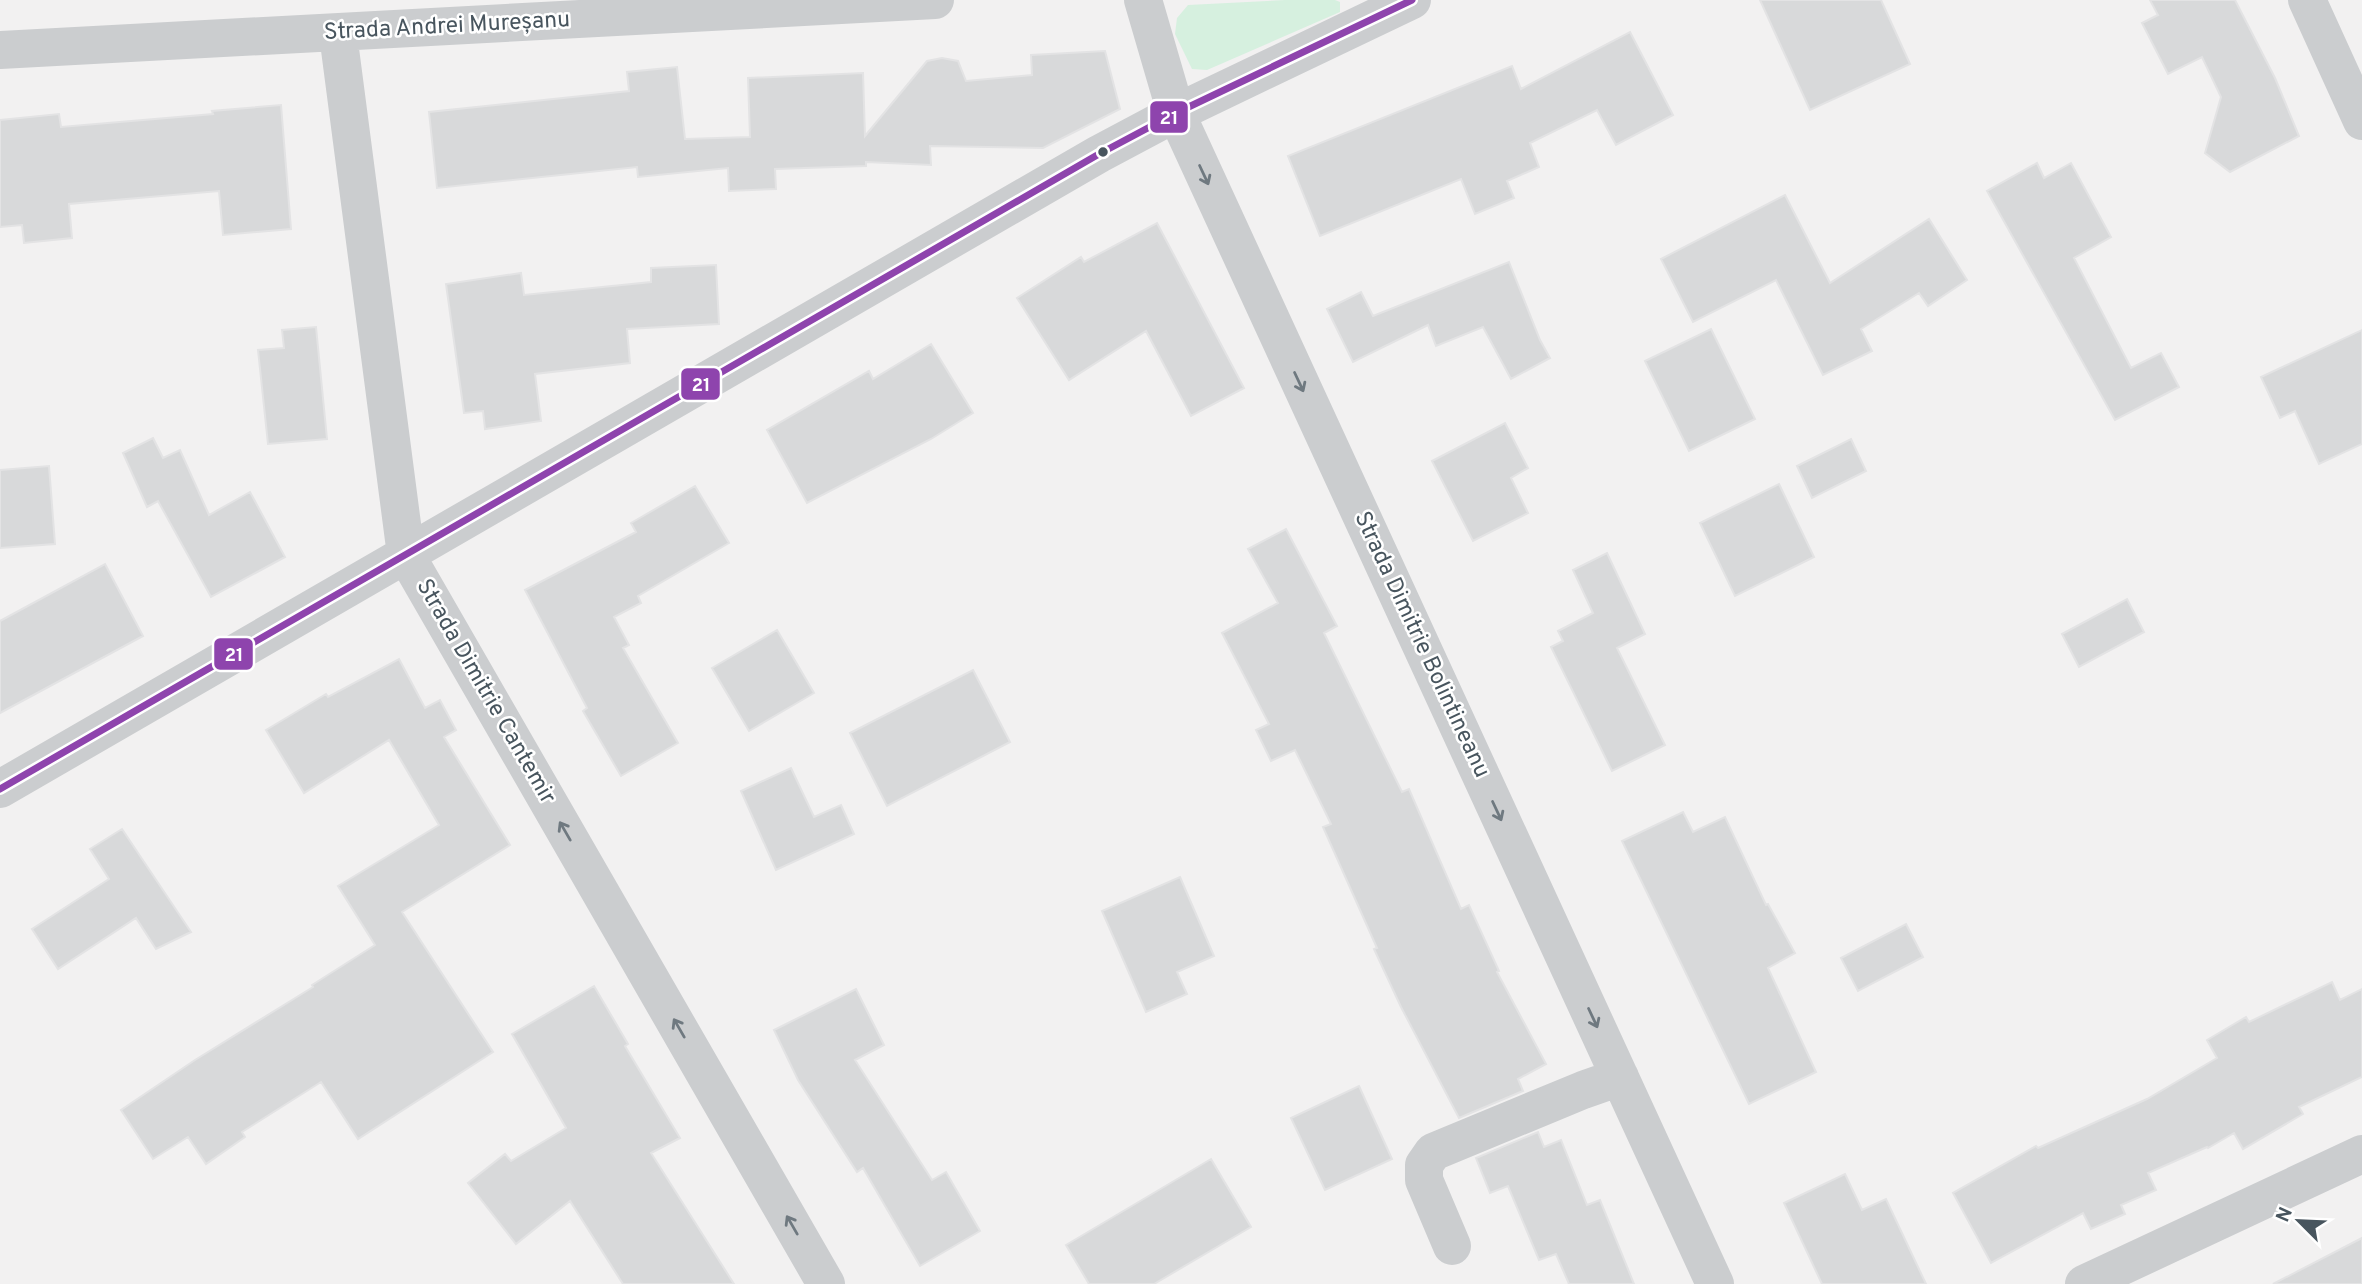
<svg xmlns="http://www.w3.org/2000/svg" width="2362" height="1284" font-family="Overpass,sans-serif">
<style>
.green{fill:#d6f0df}
.building{fill:#d8d9da;stroke:#e3e3e4;stroke-width:2}
.lines{fill:none;stroke-linecap:round;stroke-linejoin:round}
.minor{stroke:#cbcdcf;stroke-width:38}
.bus-1-casing{stroke:#fff;stroke-width:12}
.bus-1{stroke:#8e44ad;stroke-width:7}
.oneway{stroke:#6f7980}
.bus-dot{fill:#48555e;stroke:#fff;stroke-width:2.5}
.labels{text-anchor:middle;dominant-baseline:central;stroke-width:5;stroke-linejoin:round;paint-order:stroke}
.street-label{font-size:23px;fill:#48555e;stroke:#fff}
.line-badge{stroke:#fff;stroke-width:2.5}
.badge-label{font-size:19px;text-anchor:middle;font-weight:bold;fill:#fff}
</style>
<rect width="100%" height="100%" fill="#f2f1f1"/>
<path class="green" d="M 1285,0 L 1335,0 L 1340,2 L 1340,12 L 1207,70 L 1192,69 L 1175,34 L 1177,18 L 1188,5 Z"/>
<path class="building" d="M 1760,0 L 1881,0 L 1910,64 L 1810,110 Z
M 2150,0 L 2235,0 L 2275,78 L 2299,136 L 2230,172 L 2205,153 L 2221,97 L 2202,57 L 2168,74 L 2142,23 L 2158,15 Z
M 1630,32 L 1673,115 L 1616,145 L 1597,110 L 1530,143 L 1539,167 L 1507,181 L 1514,198 L 1475,214 L 1461,179 L 1320,236 L 1288,156 L 1512,66 L 1521,89 Z
M 1105,51 L 1120,109 L 1043,148 L 930,146 L 931,165 L 866,162 L 866,166 L 775,169 L 776,189 L 729,191 L 728,168 L 638,177 L 637,167 L 437,188 L 429,112 L 629,91 L 627,72 L 677,67 L 685,139 L 750,137 L 748,78 L 863,73 L 865,136 L 927,61 L 942,58 L 958,61 L 966,81 L 1032,75 L 1031,55 Z
M 281,105 L 291,229 L 223,235 L 219,191 L 69,204 L 72,238 L 24,243 L 22,225 L 0,227 L 0,120 L 59,114 L 61,127 L 213,114 L 212,111 Z
M 2037,163 L 2044,178 L 2071,163 L 2111,237 L 2074,258 L 2131,368 L 2161,353 L 2179,387 L 2115,420 L 1987,191 Z
M 1785,195 L 1830,283 L 1929,219 L 1967,280 L 1928,306 L 1919,293 L 1861,329 L 1872,351 L 1823,375 L 1776,280 L 1693,322 L 1661,259 Z
M 1157,223 L 1244,388 L 1191,416 L 1146,331 L 1069,380 L 1017,298 L 1081,257 L 1084,262 Z
M 1509,262 L 1540,340 L 1550,358 L 1511,379 L 1483,327 L 1436,346 L 1428,325 L 1353,362 L 1327,309 L 1361,292 L 1373,316 Z
M 716,265 L 719,324 L 627,329 L 630,363 L 535,374 L 541,421 L 485,429 L 483,411 L 464,413 L 446,284 L 521,273 L 524,295 L 651,282 L 651,268 Z
M 316,327 L 327,439 L 268,444 L 258,350 L 284,348 L 282,330 Z
M 1711,329 L 1755,419 L 1689,451 L 1645,361 Z
M 2362,330 L 2362,444 L 2319,464 L 2295,411 L 2280,418 L 2261,377 Z
M 931,344 L 973,413 L 931,439 L 807,503 L 767,430 L 869,371 L 873,379 Z
M 1505,423 L 1528,468 L 1511,478 L 1528,513 L 1473,541 L 1432,461 Z
M 153,438 L 163,458 L 180,450 L 209,515 L 250,492 L 285,557 L 211,597 L 158,501 L 147,507 L 123,453 Z
M 1851,439 L 1866,471 L 1812,498 L 1797,466 Z
M 49,466 L 55,544 L 0,548 L 0,470 Z
M 1779,484 L 1814,557 L 1735,596 L 1700,523 Z
M 695,486 L 729,543 L 638,596 L 641,603 L 614,617 L 629,645 L 623,648 L 678,743 L 621,776 L 583,711 L 587,708 L 525,590 L 636,532 L 631,523 Z
M 1286,529 L 1337,626 L 1324,633 L 1402,792 L 1409,789 L 1461,909 L 1469,905 L 1499,971 L 1497,972 L 1546,1064 L 1518,1079 L 1523,1091 L 1459,1118 L 1401,1007 L 1374,949 L 1377,948 L 1323,827 L 1331,824 L 1295,750 L 1271,761 L 1256,730 L 1269,724 L 1222,633 L 1278,603 L 1248,549 Z
M 1607,553 L 1645,634 L 1617,648 L 1665,745 L 1612,771 L 1551,647 L 1563,641 L 1558,631 L 1593,613 L 1573,570 Z
M 105,564 L 143,636 L 0,713 L 0,621 Z
M 2127,599 L 2144,632 L 2079,667 L 2062,634 Z
M 777,630 L 814,693 L 749,731 L 712,668 Z
M 399,659 L 425,708 L 440,700 L 456,730 L 444,737 L 510,845 L 402,912 L 493,1052 L 358,1139 L 321,1082 L 242,1132 L 245,1137 L 206,1164 L 188,1137 L 153,1159 L 121,1110 L 195,1060 L 313,987 L 312,985 L 375,945 L 338,886 L 439,825 L 389,740 L 304,793 L 266,730 L 326,694 L 328,697 Z
M 973,670 L 1010,742 L 887,806 L 850,733 Z
M 791,768 L 814,817 L 841,805 L 854,834 L 776,870 L 741,791 Z
M 1683,812 L 1693,832 L 1725,817 L 1766,905 L 1768,904 L 1795,953 L 1768,968 L 1816,1072 L 1749,1104 L 1622,841 Z
M 122,829 L 191,932 L 156,949 L 136,918 L 58,969 L 32,929 L 109,879 L 90,849 Z
M 1180,877 L 1214,956 L 1177,972 L 1187,994 L 1146,1012 L 1102,911 Z
M 1906,924 L 1923,957 L 1858,991 L 1841,958 Z
M 2332,982 L 2340,1000 L 2362,989 L 2362,1077 L 2299,1107 L 2303,1114 L 2243,1149 L 2234,1133 L 2208,1148 L 2207,1147 L 2148,1173 L 2156,1190 L 2121,1205 L 2125,1214 L 2091,1229 L 2083,1213 L 1991,1263 L 1953,1193 L 2036,1146 L 2038,1148 L 2147,1099 L 2217,1058 L 2207,1040 L 2246,1017 L 2249,1022 Z
M 594,986 L 628,1044 L 625,1046 L 680,1138 L 651,1153 L 734,1284 L 623,1284 L 570,1201 L 516,1244 L 468,1183 L 505,1154 L 511,1161 L 566,1128 L 512,1034 Z
M 856,989 L 884,1045 L 855,1060 L 932,1180 L 946,1172 L 980,1231 L 920,1266 L 863,1168 L 857,1172 L 798,1080 L 774,1030 Z
M 1359,1086 L 1392,1159 L 1325,1190 L 1291,1118 Z
M 1538,1132 L 1544,1147 L 1561,1140 L 1587,1205 L 1600,1200 L 1634,1284 L 1569,1284 L 1556,1254 L 1539,1260 L 1508,1186 L 1490,1193 L 1476,1158 Z
M 1211,1159 L 1251,1227 L 1154,1284 L 1089,1284 L 1066,1245 Z
M 1845,1174 L 1862,1210 L 1886,1199 L 1926,1284 L 1822,1284 L 1784,1203 Z
M 2362,1238 L 2362,1284 L 2273,1284 Z"/>
<g class="lines">
<path class="minor" d="M 1143,0 L 1176,113 L 1715,1284
M 2307,0 L 2362,121
M 338,34 L 406,555 L 826,1284
M 0,50 L 935,0
M 0,789 L 1099,154 L 1176,113 L 1412,0
M 1452,1246 L 1424,1180 L 1424,1165 L 1433,1152 L 1583,1090 L 1620,1077
M 2084,1284 L 2362,1154"/>
<g class="bus-1-casing">
<path id="bus-1" d="M 0,789 L 1099,154 L 1176,113 L 1412,0"/>
</g>
<use href="#bus-1" class="bus-1"/>
</g>
<defs><path id="oneway-shaft" d="M-6 0H5M1.5-3L5.5 0L1.5 3" fill="none" stroke-width="1.6" stroke-linecap="round" stroke-linejoin="round" transform="scale(1.75)"/></defs>
<g class="oneway">
<use href="#oneway-shaft" transform="translate(1204 175) rotate(65)"/>
<use href="#oneway-shaft" transform="translate(1299 382) rotate(65)"/>
<use href="#oneway-shaft" transform="translate(1497 811) rotate(65)"/>
<use href="#oneway-shaft" transform="translate(565 831) rotate(-120)"/>
<use href="#oneway-shaft" transform="translate(1593 1018) rotate(65)"/>
<use href="#oneway-shaft" transform="translate(679 1028) rotate(-120)"/>
<use href="#oneway-shaft" transform="translate(792 1225) rotate(-120)"/>
</g>
<circle class="bus-dot" cx="1103" cy="152" r="6"/>
<g class="labels">
<g class="street-label">
<text transform="translate(447 27) rotate(-3)">Strada Andrei Mureșanu</text>
<text transform="translate(1421 645) rotate(65)">Strada Dimitrie Bolintineanu</text>
<text transform="translate(485 692) rotate(60)">Strada Dimitrie Cantemir</text>
</g>
</g>
<g class="line-badge">
<rect x="1149" y="100" width="40" height="34" rx="7" fill="#8e44ad"/>
<rect x="680" y="367" width="41" height="34" rx="7" fill="#8e44ad"/>
<rect x="213" y="637" width="41" height="34" rx="7" fill="#8e44ad"/>
</g>
<g class="badge-label">
<text x="1169" y="124">21</text>
<text x="701" y="391">21</text>
<text x="234" y="661">21</text>
</g>
<g transform="translate(2299 1221) rotate(294)" stroke="#ffffff" stroke-width="5" paint-order="stroke">
<path d="M0-5L12 26L0 18L-12 26Z" fill="#48555e"/>
<text y="-10" font-size="19" font-weight="bold" text-anchor="middle" fill="#48555e">N</text>
</g>
</svg>
